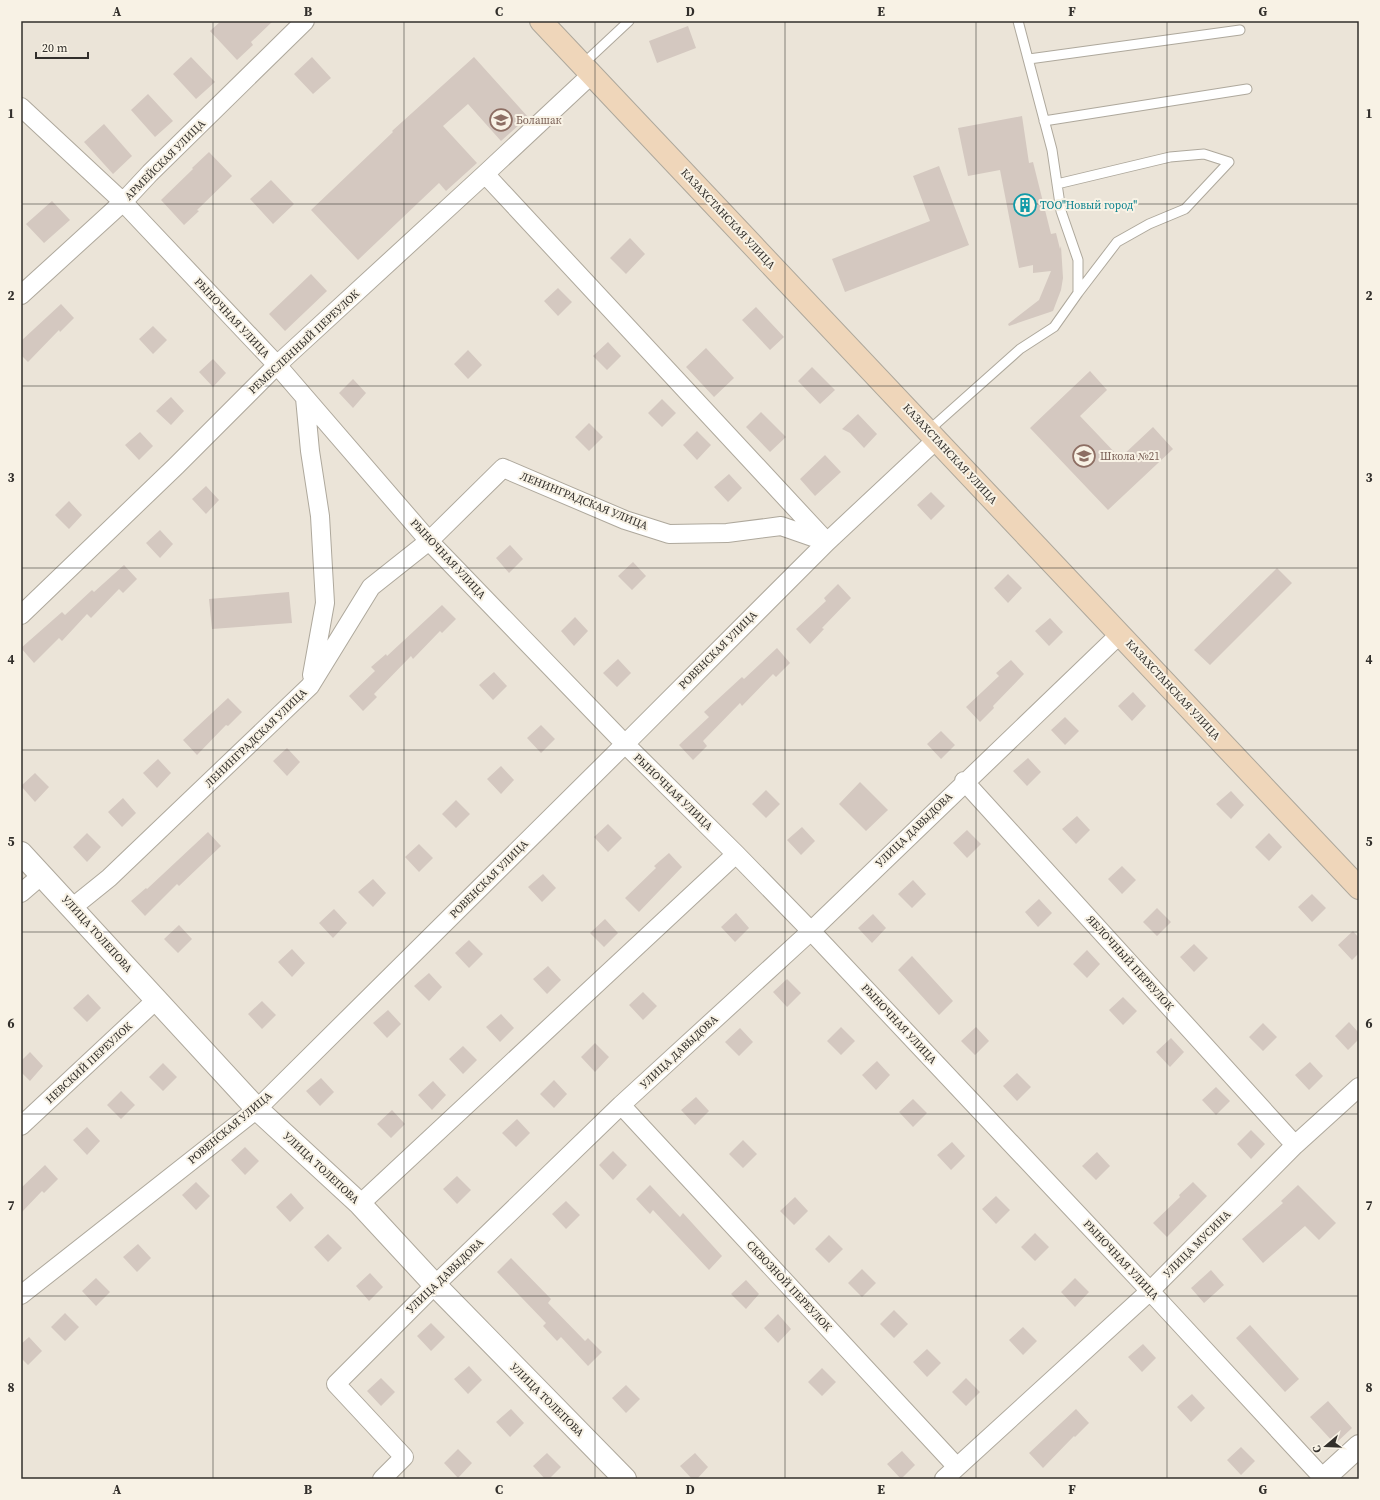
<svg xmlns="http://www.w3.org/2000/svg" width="1380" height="1500" font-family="'Source Serif 4',serif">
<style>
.building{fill:#d4c8c0}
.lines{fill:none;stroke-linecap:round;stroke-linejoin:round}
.service-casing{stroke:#aea89c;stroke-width:11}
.minor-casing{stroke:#aea89c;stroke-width:20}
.tertiary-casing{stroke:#aea89c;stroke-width:24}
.secondary-casing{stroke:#aea89c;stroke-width:24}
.service{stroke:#fff;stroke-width:9}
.minor{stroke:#fff;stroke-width:18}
.tertiary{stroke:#fff;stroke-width:22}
.secondary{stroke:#efd6ba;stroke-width:22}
.grid{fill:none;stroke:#322f2b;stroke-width:1;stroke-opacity:0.55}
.labels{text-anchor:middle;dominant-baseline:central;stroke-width:4;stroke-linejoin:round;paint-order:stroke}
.education-label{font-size:11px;fill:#785e54;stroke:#f8f2e5;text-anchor:start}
.street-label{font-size:11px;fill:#322f2b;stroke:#f8f2e5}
.culture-label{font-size:11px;fill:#0d838f;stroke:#f8f2e5;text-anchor:start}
.neatline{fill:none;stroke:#322f2b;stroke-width:1.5}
.grid-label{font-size:13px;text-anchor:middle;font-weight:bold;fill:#322f2b}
</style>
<rect width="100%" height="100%" fill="#ebe4d8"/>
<path class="building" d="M 221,21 L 273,21 L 251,42 L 253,45 L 237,60 L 210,31 Z
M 688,26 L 696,48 L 657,63 L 649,41 Z
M 191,57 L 215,82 L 196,99 L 173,74 Z
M 312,57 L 331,78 L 313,94 L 294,74 Z
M 474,57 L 528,117 L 501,141 L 468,104 L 443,126 L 477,163 L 446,191 L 439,183 L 358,260 L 311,210 L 393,132 L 392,131 Z
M 148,94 L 173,121 L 155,137 L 131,110 Z
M 1022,116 L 1029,163 L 1033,162 L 1051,234 L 1056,233 L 1060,249 L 1061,246 L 1063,278 L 1061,290 L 1053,311 L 1009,326 L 1008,324 L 1039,300 L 1051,271 L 1033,273 L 1033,265 L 1019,268 L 1000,170 L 968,176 L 958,128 Z
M 104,124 L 132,156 L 113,174 L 84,142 Z
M 209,152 L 232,176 L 197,210 L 199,211 L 184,225 L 161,200 L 193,169 L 192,168 Z
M 939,166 L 969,245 L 845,292 L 832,259 L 930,221 L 913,176 Z
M 271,180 L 294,204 L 273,224 L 250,199 Z
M 52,201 L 70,220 L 44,243 L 26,224 Z
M 630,238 L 645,254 L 626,274 L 610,258 Z
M 311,274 L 327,291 L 285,331 L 269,314 Z
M 558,288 L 572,302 L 558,316 L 544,301 Z
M 61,304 L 74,318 L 60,332 L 59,330 L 28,362 L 21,355 L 21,341 Z
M 756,307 L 784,337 L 770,350 L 742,320 Z
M 153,326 L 167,340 L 153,354 L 139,339 Z
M 608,342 L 621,356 L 607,370 L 593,356 Z
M 706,348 L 734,378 L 714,397 L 686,367 Z
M 468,350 L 482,365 L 468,379 L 454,364 Z
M 213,359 L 226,373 L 213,387 L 199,372 Z
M 812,367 L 835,390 L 820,404 L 798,381 Z
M 1090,371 L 1107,390 L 1080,416 L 1120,458 L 1153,427 L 1173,449 L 1108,510 L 1030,428 Z
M 353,379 L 366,393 L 353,408 L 339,393 Z
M 171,397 L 184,411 L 171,425 L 156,411 Z
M 662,399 L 676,413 L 662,427 L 648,413 Z
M 761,412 L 786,437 L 770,452 L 746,427 Z
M 858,414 L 877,434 L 864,448 L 850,433 L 842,429 Z
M 589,423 L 603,437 L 589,451 L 575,437 Z
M 697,431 L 711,445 L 697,460 L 683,445 Z
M 140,432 L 153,446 L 139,460 L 125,445 Z
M 825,455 L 841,472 L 815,496 L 800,479 Z
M 729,474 L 742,488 L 728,502 L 714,487 Z
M 206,486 L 219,500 L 206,514 L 192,499 Z
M 931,492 L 945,506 L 931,520 L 917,505 Z
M 69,501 L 82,515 L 69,529 L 55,515 Z
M 160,530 L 173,544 L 160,558 L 146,543 Z
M 510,545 L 523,559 L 509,573 L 496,558 Z
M 633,562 L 646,576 L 632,590 L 618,576 Z
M 124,565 L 137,579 L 123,593 L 119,589 L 91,618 L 87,614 L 62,641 L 59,638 L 34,663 L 21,648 L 62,612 L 65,615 L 92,590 L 94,592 Z
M 1277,568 L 1292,583 L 1210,665 L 1194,650 Z
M 1008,574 L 1022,588 L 1008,603 L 994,588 Z
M 838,584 L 851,598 L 822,628 L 824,629 L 810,644 L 796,629 L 826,601 L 824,598 Z
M 289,592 L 292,623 L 212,629 L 209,599 Z
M 442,605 L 456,619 L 442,633 L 440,631 L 413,659 L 411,656 L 374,694 L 377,697 L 363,711 L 349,696 L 375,671 L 371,667 L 386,654 L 387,656 Z
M 575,617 L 588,631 L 574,646 L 561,631 Z
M 1050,618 L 1063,632 L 1049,646 L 1035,631 Z
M 777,648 L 790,663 L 776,677 L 773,674 L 742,706 L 740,703 L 703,741 L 707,746 L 693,760 L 679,745 L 709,717 L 704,712 L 742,677 L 744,679 Z
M 618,659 L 631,673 L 617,687 L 603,673 Z
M 1011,660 L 1024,674 L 993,706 L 994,708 L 980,722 L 966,707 L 999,676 L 996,673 Z
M 494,672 L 507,686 L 493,700 L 479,685 Z
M 1133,692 L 1146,706 L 1132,721 L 1118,706 Z
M 228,698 L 242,712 L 228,726 L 226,725 L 197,755 L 183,740 Z
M 1065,717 L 1079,731 L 1065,745 L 1051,730 Z
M 541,725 L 555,739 L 541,753 L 527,738 Z
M 941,731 L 955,745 L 941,759 L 927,744 Z
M 287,748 L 300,762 L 287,776 L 273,761 Z
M 1028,758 L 1041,772 L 1027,786 L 1013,771 Z
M 158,759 L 171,773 L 157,788 L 143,773 Z
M 501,766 L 514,780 L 501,794 L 487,779 Z
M 35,773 L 49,787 L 35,802 L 21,786 Z
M 860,782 L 888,810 L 866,831 L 839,804 Z
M 766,790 L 780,804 L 766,818 L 752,804 Z
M 1231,791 L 1244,805 L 1231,819 L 1216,804 Z
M 123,798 L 136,813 L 122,827 L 108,812 Z
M 456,800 L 470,814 L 456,828 L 442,814 Z
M 1077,816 L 1090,830 L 1076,844 L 1062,829 Z
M 608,824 L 622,838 L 608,852 L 594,837 Z
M 802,827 L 815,841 L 801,855 L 787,840 Z
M 967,830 L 981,844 L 967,858 L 953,843 Z
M 208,832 L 221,846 L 179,886 L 177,884 L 145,916 L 131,901 L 146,888 L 147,889 Z
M 87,833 L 101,847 L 87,862 L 73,847 Z
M 1269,833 L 1282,847 L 1269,861 L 1255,847 Z
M 419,844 L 433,858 L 419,872 L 405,857 Z
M 669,853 L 682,867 L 639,912 L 625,898 L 656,868 L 654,866 Z
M 1122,866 L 1136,880 L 1122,894 L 1108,879 Z
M 543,874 L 556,888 L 542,902 L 528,887 Z
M 373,879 L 386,893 L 373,907 L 358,892 Z
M 913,880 L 926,894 L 912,908 L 898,894 Z
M 1312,894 L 1326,908 L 1312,922 L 1298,907 Z
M 1039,899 L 1052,913 L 1038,927 L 1025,912 Z
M 1157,908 L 1171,922 L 1157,936 L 1143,922 Z
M 334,909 L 347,923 L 333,938 L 319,923 Z
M 736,913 L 749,928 L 735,942 L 721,927 Z
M 873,914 L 886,928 L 872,943 L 858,928 Z
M 605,919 L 618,933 L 604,947 L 590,933 Z
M 179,925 L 192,939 L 178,953 L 164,939 Z
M 1353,931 L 1359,938 L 1359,953 L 1352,960 L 1338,945 Z
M 469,940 L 483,954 L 469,968 L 455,953 Z
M 1194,944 L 1208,958 L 1194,972 L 1180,957 Z
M 292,949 L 305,963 L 292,977 L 278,962 Z
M 1087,950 L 1100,964 L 1087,978 L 1073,964 Z
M 912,956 L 953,1001 L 939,1015 L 898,970 Z
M 548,966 L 561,980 L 547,994 L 533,979 Z
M 429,973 L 442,987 L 429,1001 L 414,986 Z
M 787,979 L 801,993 L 787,1007 L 773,992 Z
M 643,992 L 657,1006 L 643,1020 L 629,1005 Z
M 88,994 L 101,1008 L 87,1022 L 73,1008 Z
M 1123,997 L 1137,1011 L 1123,1025 L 1109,1010 Z
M 262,1001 L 276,1015 L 262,1029 L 248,1014 Z
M 388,1010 L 401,1024 L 387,1038 L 373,1023 Z
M 501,1014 L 514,1028 L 500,1042 L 486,1027 Z
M 1349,1022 L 1359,1033 L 1359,1039 L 1348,1050 L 1335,1036 Z
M 1263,1023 L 1277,1037 L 1263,1051 L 1249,1037 Z
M 841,1027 L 855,1041 L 841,1055 L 827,1041 Z
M 976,1027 L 989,1041 L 975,1055 L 961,1041 Z
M 740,1028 L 753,1042 L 739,1056 L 725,1042 Z
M 1171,1038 L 1184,1052 L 1170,1067 L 1156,1052 Z
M 595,1043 L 609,1057 L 595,1072 L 581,1057 Z
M 463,1046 L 477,1060 L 463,1074 L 449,1059 Z
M 30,1052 L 43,1066 L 30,1081 L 21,1072 L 21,1061 Z
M 877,1061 L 890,1075 L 876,1090 L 862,1075 Z
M 1310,1062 L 1323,1076 L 1309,1090 L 1295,1075 Z
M 163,1063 L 177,1077 L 163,1091 L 149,1077 Z
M 1017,1073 L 1031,1087 L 1017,1101 L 1003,1086 Z
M 321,1078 L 334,1092 L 320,1106 L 306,1091 Z
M 554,1080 L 567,1094 L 554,1108 L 540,1094 Z
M 433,1081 L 446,1095 L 432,1110 L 418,1095 Z
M 1216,1087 L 1230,1101 L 1216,1115 L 1202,1100 Z
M 121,1091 L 135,1105 L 121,1119 L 107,1105 Z
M 696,1097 L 709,1111 L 695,1125 L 681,1110 Z
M 913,1099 L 927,1113 L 913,1127 L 899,1112 Z
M 392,1110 L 405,1124 L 391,1138 L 377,1124 Z
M 517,1119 L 530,1133 L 516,1147 L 502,1133 Z
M 87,1127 L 100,1141 L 87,1155 L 73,1140 Z
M 1251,1130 L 1265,1144 L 1251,1159 L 1237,1144 Z
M 743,1140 L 757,1154 L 743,1168 L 729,1154 Z
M 952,1142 L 965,1156 L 951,1170 L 937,1155 Z
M 245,1147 L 259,1161 L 245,1175 L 231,1160 Z
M 613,1151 L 627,1165 L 613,1180 L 599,1165 Z
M 1097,1152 L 1110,1166 L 1096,1180 L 1082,1166 Z
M 45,1165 L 58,1179 L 44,1193 L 42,1191 L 21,1213 L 21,1188 Z
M 457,1176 L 471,1190 L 457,1204 L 443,1189 Z
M 196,1182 L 210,1196 L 196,1210 L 182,1195 Z
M 1193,1182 L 1207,1196 L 1167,1237 L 1153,1223 L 1180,1197 L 1179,1195 Z
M 650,1185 L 680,1217 L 683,1213 L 722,1256 L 709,1270 L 653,1210 L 650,1214 L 636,1199 Z
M 1298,1185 L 1336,1223 L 1319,1240 L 1305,1226 L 1263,1263 L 1242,1239 L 1283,1203 L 1281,1201 Z
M 291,1193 L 304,1208 L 290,1222 L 276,1207 Z
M 996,1196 L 1010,1210 L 996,1224 L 982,1209 Z
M 795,1197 L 808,1211 L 794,1225 L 780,1211 Z
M 566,1201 L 580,1215 L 566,1229 L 552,1214 Z
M 1035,1233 L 1049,1247 L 1035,1261 L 1021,1247 Z
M 328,1234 L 342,1248 L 328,1262 L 314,1247 Z
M 829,1235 L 843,1249 L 829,1263 L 815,1249 Z
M 138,1244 L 151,1258 L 137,1272 L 123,1257 Z
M 511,1258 L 551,1299 L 548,1303 L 585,1341 L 588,1338 L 602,1352 L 588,1366 L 561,1337 L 557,1341 L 543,1326 L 546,1323 L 497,1272 Z
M 862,1269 L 876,1283 L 862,1297 L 848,1283 Z
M 1211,1270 L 1224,1285 L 1204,1303 L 1191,1288 Z
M 370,1273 L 383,1287 L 369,1301 L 356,1286 Z
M 96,1278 L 110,1292 L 96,1306 L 82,1291 Z
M 1075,1278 L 1089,1292 L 1075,1307 L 1061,1292 Z
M 746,1280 L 759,1294 L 746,1309 L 731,1294 Z
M 894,1310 L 908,1324 L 894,1338 L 880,1324 Z
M 65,1313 L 79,1327 L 65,1341 L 51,1327 Z
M 778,1314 L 791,1329 L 778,1343 L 764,1328 Z
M 431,1323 L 445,1337 L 431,1351 L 417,1336 Z
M 1250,1325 L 1299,1379 L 1285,1392 L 1236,1338 Z
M 1023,1327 L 1037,1341 L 1023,1355 L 1009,1340 Z
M 29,1337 L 42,1351 L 28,1365 L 21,1358 L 21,1344 Z
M 1143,1344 L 1156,1358 L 1142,1372 L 1128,1357 Z
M 927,1349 L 941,1363 L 927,1377 L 913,1362 Z
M 469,1366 L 482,1380 L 468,1394 L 454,1379 Z
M 822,1368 L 836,1382 L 822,1396 L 808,1382 Z
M 381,1378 L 395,1392 L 381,1406 L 367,1391 Z
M 966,1378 L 980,1392 L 966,1406 L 952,1392 Z
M 626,1385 L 640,1399 L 626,1413 L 612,1398 Z
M 1192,1394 L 1205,1408 L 1191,1422 L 1177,1407 Z
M 1328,1401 L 1352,1428 L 1335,1444 L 1310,1417 Z
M 511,1409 L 524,1423 L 510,1437 L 496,1422 Z
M 1076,1409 L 1089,1423 L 1075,1437 L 1074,1436 L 1043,1468 L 1029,1453 Z
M 1241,1447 L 1255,1461 L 1241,1475 L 1227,1460 Z
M 458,1449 L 472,1463 L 458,1478 L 444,1463 Z
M 902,1451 L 915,1465 L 901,1479 L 887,1464 Z
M 547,1453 L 561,1467 L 549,1479 L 545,1479 L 533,1466 Z
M 695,1453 L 708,1467 L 697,1479 L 692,1479 L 680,1466 Z"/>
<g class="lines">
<g class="service-casing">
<path id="service" d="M 1029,59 L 1240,30
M 583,64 L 629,21
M 1044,121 L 1247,89
M 1057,184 L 1170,157 L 1204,154 L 1229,162 L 1185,209 L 1149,224 L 1117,242 L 1078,293
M 928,431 L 1020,349 L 1054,327 L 1078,293 L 1078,260 L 1061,211 L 1052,150 L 1018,21"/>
</g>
<g class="minor-casing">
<path id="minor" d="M 21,107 L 123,202 L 277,365 L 429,541 L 625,744 L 736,854 L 811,931 L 1150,1291 L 1324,1479
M 21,295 L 123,202 L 150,173 L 305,21
M 305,398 L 310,451 L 320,516 L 325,603 L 312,675
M 21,615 L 176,466 L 277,365 L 485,174 L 592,74
M 964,781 L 1295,1145
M 21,893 L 42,875
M 73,907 L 109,878 L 310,686 L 371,587 L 429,541 L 503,468 L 625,520 L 669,534 L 727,533 L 781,526 L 827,542 L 485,174
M 621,1105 L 957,1467
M 21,1126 L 156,1000
M 360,1204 L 736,854
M 21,1295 L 257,1109 L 625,744 L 827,542 L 936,440
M 382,1479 L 404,1457 L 336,1384 L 435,1285 L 621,1105 L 811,931 L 1120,634
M 944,1479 L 1150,1291 L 1295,1145 L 1359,1087"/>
</g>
<g class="tertiary-casing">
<path id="tertiary" d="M 21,853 L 257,1109 L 360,1204 L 435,1285 L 625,1479
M 1323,1479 L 1359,1446"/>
</g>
<g class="secondary-casing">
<path id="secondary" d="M 541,21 L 1359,888"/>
</g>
<use href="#service" class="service"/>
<use href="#minor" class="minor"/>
<use href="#tertiary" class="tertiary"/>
<use href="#secondary" class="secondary"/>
</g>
<path class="grid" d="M 213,21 L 213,1479M 404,21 L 404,1479M 595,21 L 595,1479M 785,21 L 785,1479M 976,21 L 976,1479M 1167,21 L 1167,1479M 21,204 L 1359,204M 21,386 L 1359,386M 21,568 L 1359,568M 21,750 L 1359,750M 21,932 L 1359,932M 21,1114 L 1359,1114M 21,1296 L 1359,1296"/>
<defs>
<g id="university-ring" transform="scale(1.15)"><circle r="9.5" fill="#f8f2e5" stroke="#8d6e63" stroke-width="1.5"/><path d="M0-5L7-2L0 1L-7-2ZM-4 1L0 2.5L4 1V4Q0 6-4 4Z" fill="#8d6e63"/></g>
<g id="building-ring" transform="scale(1.15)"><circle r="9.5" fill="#f8f2e5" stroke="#0f9aa8" stroke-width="1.5"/><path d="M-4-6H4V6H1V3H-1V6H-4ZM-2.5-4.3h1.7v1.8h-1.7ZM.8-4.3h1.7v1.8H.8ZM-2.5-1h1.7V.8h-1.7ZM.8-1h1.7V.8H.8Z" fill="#0f9aa8"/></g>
<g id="school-ring" transform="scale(1.15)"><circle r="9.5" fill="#f8f2e5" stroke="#8d6e63" stroke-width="1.5"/><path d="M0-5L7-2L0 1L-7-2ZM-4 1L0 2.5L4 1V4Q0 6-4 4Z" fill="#8d6e63"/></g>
</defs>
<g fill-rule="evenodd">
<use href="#university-ring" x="501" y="120"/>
<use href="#building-ring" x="1025" y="205"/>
<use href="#school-ring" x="1084" y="456"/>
</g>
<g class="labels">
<g class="education-label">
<text x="516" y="120">Болашак</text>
<text x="1100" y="456">Школа №21</text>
</g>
<g class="street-label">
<text transform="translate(165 160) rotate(-45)">АРМЕЙСКАЯ УЛИЦА</text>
<text transform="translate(728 219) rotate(47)">КАЗАХСТАНСКАЯ УЛИЦА</text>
<text transform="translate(232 318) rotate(47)">РЫНОЧНАЯ УЛИЦА</text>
<text transform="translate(304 342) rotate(-43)">РЕМЕСЛЕННЫЙ ПЕРЕУЛОК</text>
<text transform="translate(950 454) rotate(47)">КАЗАХСТАНСКАЯ УЛИЦА</text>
<text transform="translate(584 501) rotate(22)">ЛЕНИНГРАДСКАЯ УЛИЦА</text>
<text transform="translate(448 559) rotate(47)">РЫНОЧНАЯ УЛИЦА</text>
<text transform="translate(718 650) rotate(-45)">РОВЕНСКАЯ УЛИЦА</text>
<text transform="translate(1173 690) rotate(47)">КАЗАХСТАНСКАЯ УЛИЦА</text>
<text transform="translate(256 738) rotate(-44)">ЛЕНИНГРАДСКАЯ УЛИЦА</text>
<text transform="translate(673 792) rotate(44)">РЫНОЧНАЯ УЛИЦА</text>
<text transform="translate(914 830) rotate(-44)">УЛИЦА ДАВЫДОВА</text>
<text transform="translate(489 879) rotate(-45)">РОВЕНСКАЯ УЛИЦА</text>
<text transform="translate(97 934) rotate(48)">УЛИЦА ТОЛЕПОВА</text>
<text transform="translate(1130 963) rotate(48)">ЯБЛОЧНЫЙ ПЕРЕУЛОК</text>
<text transform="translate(899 1024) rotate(47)">РЫНОЧНАЯ УЛИЦА</text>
<text transform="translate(679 1052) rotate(-43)">УЛИЦА ДАВЫДОВА</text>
<text transform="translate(89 1063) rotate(-43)">НЕВСКИЙ ПЕРЕУЛОК</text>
<text transform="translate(230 1128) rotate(-40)">РОВЕНСКАЯ УЛИЦА</text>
<text transform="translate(321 1168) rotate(43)">УЛИЦА ТОЛЕПОВА</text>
<text transform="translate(1197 1244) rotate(-45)">УЛИЦА МУСИНА</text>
<text transform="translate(1121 1260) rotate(47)">РЫНОЧНАЯ УЛИЦА</text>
<text transform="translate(445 1276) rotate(-44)">УЛИЦА ДАВЫДОВА</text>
<text transform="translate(789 1286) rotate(47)">СКВОЗНОЙ ПЕРЕУЛОК</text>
<text transform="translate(547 1400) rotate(45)">УЛИЦА ТОЛЕПОВА</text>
</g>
<g class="culture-label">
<text x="1040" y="205">ТОО"Новый город"</text>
</g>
</g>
<rect width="1380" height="1500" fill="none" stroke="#f8f2e5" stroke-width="44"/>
<g transform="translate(1326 1446) rotate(251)" stroke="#f8f2e5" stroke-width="3" paint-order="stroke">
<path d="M0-3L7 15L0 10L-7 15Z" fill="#322f2b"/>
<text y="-6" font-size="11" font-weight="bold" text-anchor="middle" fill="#322f2b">С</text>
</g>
<path d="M36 52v6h52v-6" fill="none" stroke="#322f2b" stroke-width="2"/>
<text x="42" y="52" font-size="12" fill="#322f2b" stroke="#f8f2e5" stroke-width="3" paint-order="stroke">20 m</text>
<rect x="22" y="22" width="1336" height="1456" class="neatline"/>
<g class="grid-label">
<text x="117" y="16">A</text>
<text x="308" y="16">B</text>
<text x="499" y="16">C</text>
<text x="690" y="16">D</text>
<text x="881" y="16">E</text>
<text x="1072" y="16">F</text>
<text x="1263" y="16">G</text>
<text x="11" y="118">1</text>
<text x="1369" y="118">1</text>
<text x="11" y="300">2</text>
<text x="1369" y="300">2</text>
<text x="11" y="482">3</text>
<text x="1369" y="482">3</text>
<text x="11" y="664">4</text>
<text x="1369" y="664">4</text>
<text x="11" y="846">5</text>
<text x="1369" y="846">5</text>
<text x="11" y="1028">6</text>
<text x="1369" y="1028">6</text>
<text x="11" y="1210">7</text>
<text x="1369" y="1210">7</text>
<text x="11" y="1392">8</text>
<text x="1369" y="1392">8</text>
<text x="117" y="1494">A</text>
<text x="308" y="1494">B</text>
<text x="499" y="1494">C</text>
<text x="690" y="1494">D</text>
<text x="881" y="1494">E</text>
<text x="1072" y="1494">F</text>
<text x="1263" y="1494">G</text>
</g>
</svg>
